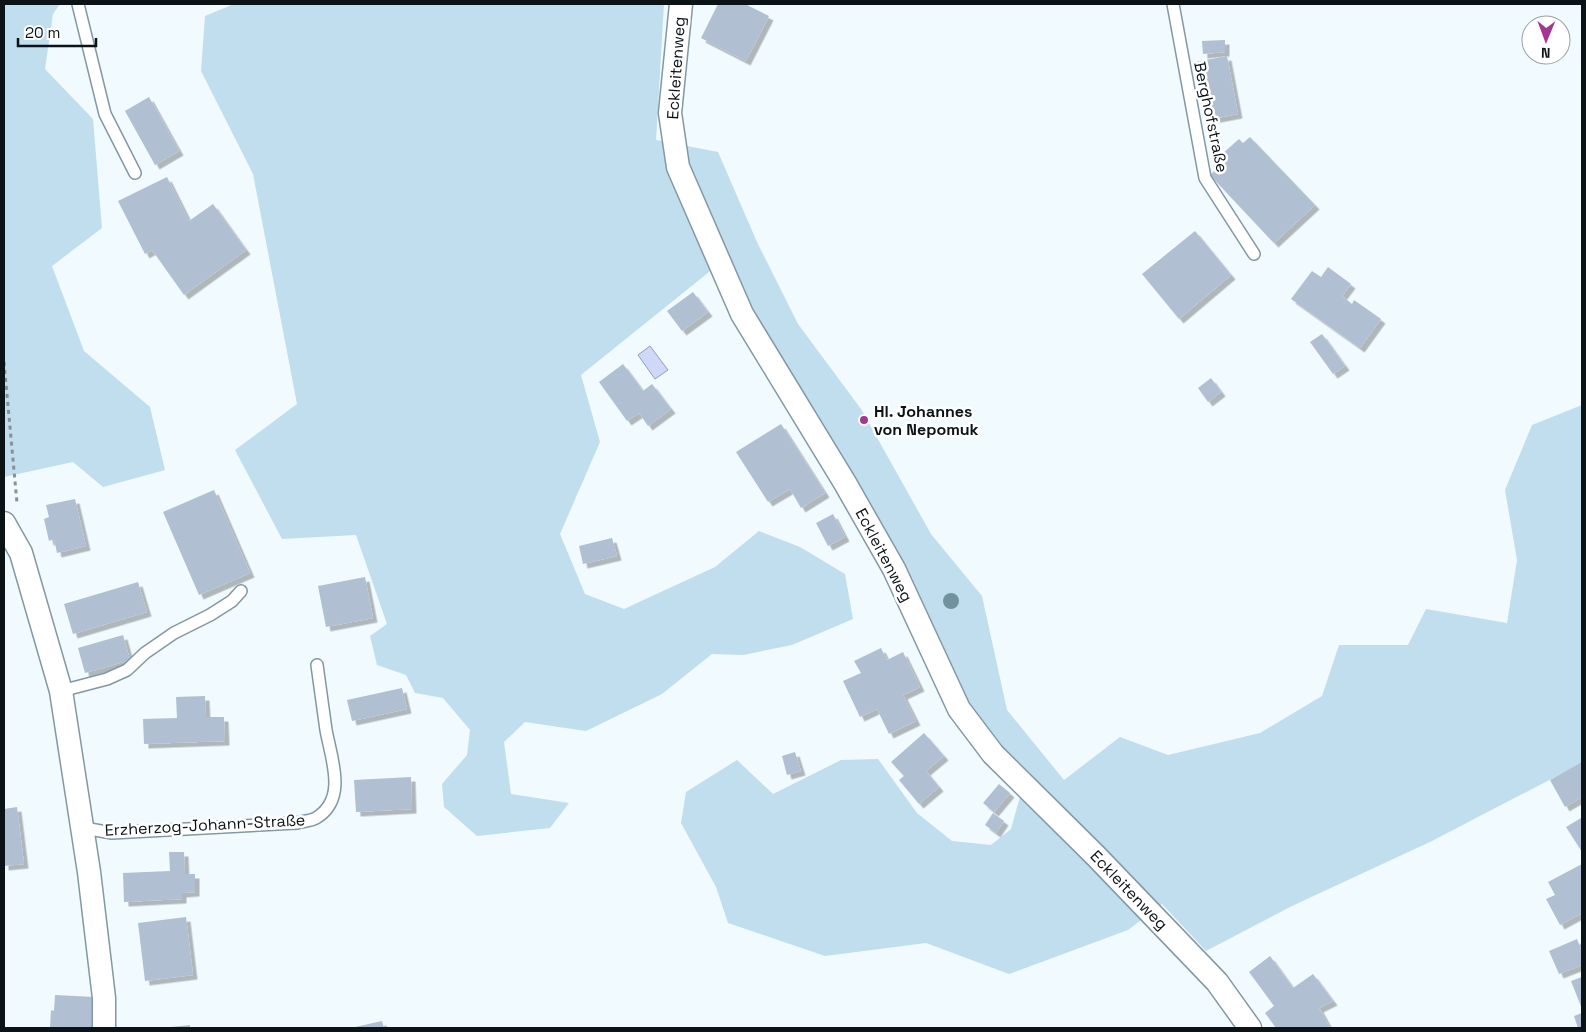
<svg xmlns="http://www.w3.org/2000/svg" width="1586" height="1032" font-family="'Space Grotesk',sans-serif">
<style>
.green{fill:#c0deee}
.water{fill:#cfd8f9;stroke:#949db5}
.building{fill:#b0bfd1;filter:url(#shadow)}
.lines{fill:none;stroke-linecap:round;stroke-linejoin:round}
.lane-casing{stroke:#8398a4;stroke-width:14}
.street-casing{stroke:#8398a4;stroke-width:25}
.path{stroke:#889196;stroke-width:3;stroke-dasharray:4 4;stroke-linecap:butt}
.lane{stroke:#fff;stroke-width:11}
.street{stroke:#fff;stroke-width:22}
.tree{fill:#72919f}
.poi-dot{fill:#a43592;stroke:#fff;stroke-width:2}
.labels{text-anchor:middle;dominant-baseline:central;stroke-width:5;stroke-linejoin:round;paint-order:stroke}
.street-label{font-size:16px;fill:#0b1317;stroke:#fff}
.poi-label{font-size:16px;font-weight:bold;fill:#0b1317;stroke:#fff;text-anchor:start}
</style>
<defs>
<filter id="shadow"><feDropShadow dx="4.5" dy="4.5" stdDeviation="0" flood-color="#0004"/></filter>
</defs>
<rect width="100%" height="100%" fill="#f0faff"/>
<path class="green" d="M 4,4 L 60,4 L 53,14 L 45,69 L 93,119 L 102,228 L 52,266 L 84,351 L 150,407 L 165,470 L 103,487 L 73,462 L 4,477 Z
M 234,4 L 664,4 L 656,140 L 718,152 L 757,242 L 798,324 L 861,409 L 931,534 L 982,596 L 1007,710 L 1064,780 L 1120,737 L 1168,755 L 1260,733 L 1322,696 L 1339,645 L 1408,645 L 1426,609 L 1507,623 L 1517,560 L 1505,490 L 1532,425 L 1582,405 L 1582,763 L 1432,841 L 1292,906 L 1206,951 L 1162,904 L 1128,930 L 1009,974 L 926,943 L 825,956 L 728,923 L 716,887 L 681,823 L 686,792 L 737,760 L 773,794 L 841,760 L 878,759 L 917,813 L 952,841 L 991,845 L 1011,829 L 1021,793 L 714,268 L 581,375 L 600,442 L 560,534 L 585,594 L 624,609 L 715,567 L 759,531 L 800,547 L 845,574 L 853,619 L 792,645 L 743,655 L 712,654 L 662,694 L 586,731 L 525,722 L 504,742 L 511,794 L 569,803 L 550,828 L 477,836 L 444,807 L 442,784 L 467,755 L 470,730 L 443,698 L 415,693 L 406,675 L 377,665 L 370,636 L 387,624 L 356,535 L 282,539 L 235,450 L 297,404 L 253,174 L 201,71 L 205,16 Z"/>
<path class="water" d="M 650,346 L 668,370 L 655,379 L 638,355 Z"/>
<path class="building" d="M 718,4 L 745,4 L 769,16 L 746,61 L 701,38 Z
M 1225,40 L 1225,52 L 1203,54 L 1202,41 Z
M 1227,56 L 1238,114 L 1206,120 L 1195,62 Z
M 149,97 L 179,151 L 155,165 L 125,111 Z
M 1250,137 L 1315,205 L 1274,243 L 1210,175 L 1227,159 L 1222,154 L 1239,139 L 1243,143 Z
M 167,177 L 189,221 L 213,204 L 246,250 L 184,295 L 152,250 L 145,254 L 118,201 Z
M 1195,231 L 1231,275 L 1179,319 L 1142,274 Z
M 1328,267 L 1351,284 L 1342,296 L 1352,304 L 1354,300 L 1381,319 L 1360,348 L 1291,299 L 1312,271 L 1321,277 Z
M 693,292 L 708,312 L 682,331 L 667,311 Z
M 1322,334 L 1345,366 L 1333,374 L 1310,342 Z
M 623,364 L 643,391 L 652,384 L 671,409 L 648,426 L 639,413 L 627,421 L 599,382 Z
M 1211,378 L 1221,392 L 1208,402 L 1198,388 Z
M 781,424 L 825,493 L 801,508 L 790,489 L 768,502 L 736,452 Z
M 214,490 L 250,573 L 199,595 L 163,512 Z
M 75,499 L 86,546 L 57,553 L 54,539 L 49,541 L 44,519 L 49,517 L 46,505 Z
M 833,514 L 845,537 L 828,546 L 816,523 Z
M 612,538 L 617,556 L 583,564 L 579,546 Z
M 365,577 L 373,618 L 326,627 L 318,586 Z
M 138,582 L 147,612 L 73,634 L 64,604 Z
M 123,635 L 130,660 L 85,673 L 78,648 Z
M 881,648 L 887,660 L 903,652 L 920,687 L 903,695 L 916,721 L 889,734 L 877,709 L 860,717 L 843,681 L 861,673 L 854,661 Z
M 402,688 L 407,709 L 352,721 L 347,700 Z
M 205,696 L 206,717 L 224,717 L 225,741 L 144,744 L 143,719 L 177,718 L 176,697 Z
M 924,733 L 944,756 L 926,771 L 939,787 L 919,804 L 899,780 L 904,776 L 891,762 Z
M 795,752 L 801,771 L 787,775 L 782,756 Z
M 1582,762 L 1582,797 L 1565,807 L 1550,780 Z
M 411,777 L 412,809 L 356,812 L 354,780 Z
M 999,784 L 1010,793 L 994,812 L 983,803 Z
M 17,807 L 24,864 L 4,866 L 4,809 Z
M 993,813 L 1004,821 L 996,833 L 985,825 Z
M 1581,818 L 1582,820 L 1582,852 L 1566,827 Z
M 169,852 L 184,852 L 185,874 L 195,874 L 195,892 L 182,893 L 182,899 L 124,902 L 123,873 L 170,871 Z
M 1582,864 L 1582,913 L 1560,925 L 1546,899 L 1555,895 L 1548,882 Z
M 186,917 L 193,975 L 145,981 L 138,923 Z
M 1577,939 L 1582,952 L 1582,965 L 1559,974 L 1549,951 Z
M 1270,956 L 1293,988 L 1313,974 L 1333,1001 L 1319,1008 L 1330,1028 L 1276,1028 L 1265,1013 L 1274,1006 L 1249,972 Z
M 1582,977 L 1582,1009 L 1571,981 Z
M 55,995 L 94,997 L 93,1028 L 50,1028 L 51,1010 L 54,1011 Z
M 1582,1013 L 1582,1028 L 1578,1028 L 1574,1016 Z
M 382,1021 L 384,1028 L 355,1028 L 355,1027 Z
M 190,1025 L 190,1028 L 171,1028 L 171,1027 Z"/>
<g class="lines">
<g class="lane-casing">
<path id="lane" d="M 78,4 L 105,114 L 135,173
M 1173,4 L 1205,178 L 1254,254
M 61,691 L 107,679 L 127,670 L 145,653 L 174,633 L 210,615 L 232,601 L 241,591
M 84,828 L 112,833 L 297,823 C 303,821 311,821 316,818 C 348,799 331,758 326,730 C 323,709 320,687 317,665"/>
</g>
<g class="street-casing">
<path id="street" d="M 681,4 L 670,113 L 678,167 L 742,314 L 845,483 L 894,569 L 959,709 L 993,754 L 1096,856 L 1217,982 L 1250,1028
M 4,523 L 21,553 L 61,691 L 89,872 L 104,998 L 104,1028"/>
</g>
<path class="path" d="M 4,362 L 17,503"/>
<use href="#lane" class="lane"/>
<use href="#street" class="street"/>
</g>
<circle class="tree" cx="951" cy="601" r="8"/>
<circle class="poi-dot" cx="864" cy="420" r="5"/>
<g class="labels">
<g class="street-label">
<text transform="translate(676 68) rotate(-86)">Eckleitenweg</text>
<text transform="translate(1211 117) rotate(78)">Berghofstraße</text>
<text transform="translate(884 555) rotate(62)">Eckleitenweg</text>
<text transform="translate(205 825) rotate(-3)">Erzherzog-Johann-Straße</text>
<text transform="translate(1129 890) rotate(46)">Eckleitenweg</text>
</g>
<g class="poi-label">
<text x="874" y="411">Hl. Johannes<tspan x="874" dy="18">von Nepomuk</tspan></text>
</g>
</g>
<rect width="1586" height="1032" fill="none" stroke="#0b1317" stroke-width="10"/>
<g transform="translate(1546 40) rotate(181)"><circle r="24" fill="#ffffff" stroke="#9da1a2"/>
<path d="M0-4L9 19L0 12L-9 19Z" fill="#a43592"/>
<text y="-8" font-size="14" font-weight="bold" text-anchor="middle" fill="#0b1317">N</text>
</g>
<path d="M18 38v8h78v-8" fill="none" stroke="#0b1317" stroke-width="2.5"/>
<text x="25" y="38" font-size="15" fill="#0b1317" stroke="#ffffff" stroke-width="4" paint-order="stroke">20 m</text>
</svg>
